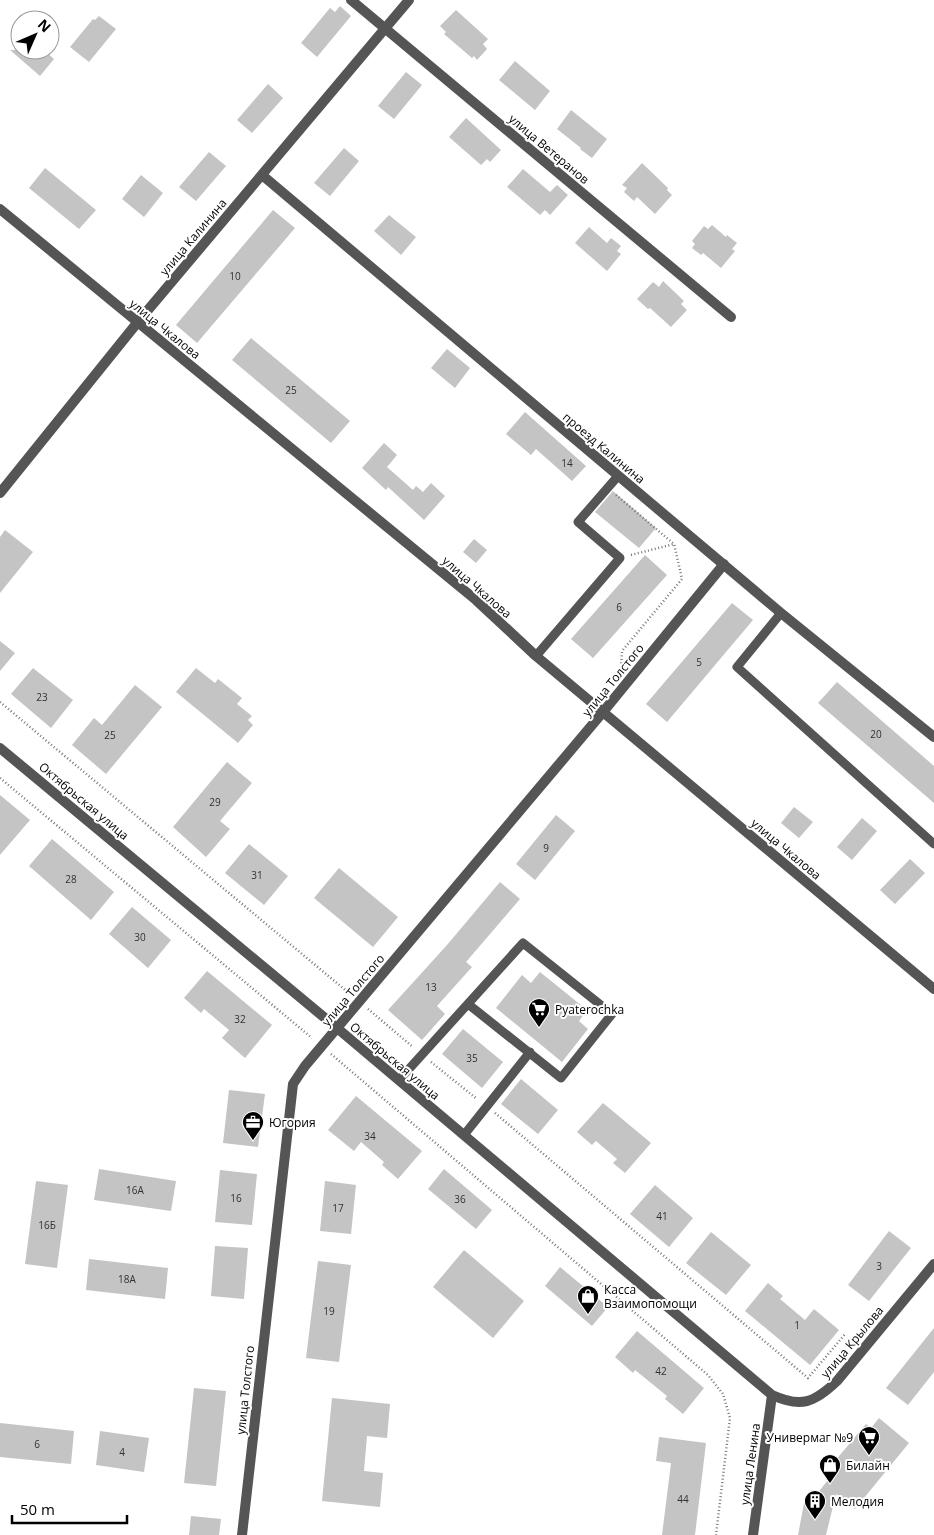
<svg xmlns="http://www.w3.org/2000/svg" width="934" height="1535" font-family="'Open Sans',sans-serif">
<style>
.building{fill:#c4c4c4}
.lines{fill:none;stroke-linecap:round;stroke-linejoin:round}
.path{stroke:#777;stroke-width:2.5;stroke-dasharray:1 2.5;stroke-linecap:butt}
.service{stroke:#555;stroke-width:9}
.minor{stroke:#555;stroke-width:10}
.labels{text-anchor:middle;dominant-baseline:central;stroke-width:4;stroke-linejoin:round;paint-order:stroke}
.number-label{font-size:10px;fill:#313131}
.street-label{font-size:12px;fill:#000;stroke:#fff}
.poi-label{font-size:12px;fill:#000;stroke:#fff;text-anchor:start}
</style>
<rect width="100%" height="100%" fill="#fff"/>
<path class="building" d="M 340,6 L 351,16 L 317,57 L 301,43 L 330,8 L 335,12 Z
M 456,10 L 488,39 L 483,44 L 487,49 L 477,60 L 474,56 L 472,58 L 444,34 L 446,32 L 440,26 Z
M 99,16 L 116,29 L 89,62 L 70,47 L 93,19 L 95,20 Z
M 10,50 L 44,50 L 54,59 L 40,76 Z
M 515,61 L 550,91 L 535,110 L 499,80 Z
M 406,72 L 422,85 L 394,119 L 378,106 Z
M 268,84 L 283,98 L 252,133 L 237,120 Z
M 571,110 L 607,139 L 592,158 L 580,149 L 581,148 L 557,129 Z
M 466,118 L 501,150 L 490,162 L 487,159 L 481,165 L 449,137 Z
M 344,148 L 359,161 L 330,196 L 314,183 Z
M 209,152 L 226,166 L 196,201 L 179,187 Z
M 642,163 L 668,188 L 667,190 L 672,195 L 655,214 L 637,197 L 634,201 L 624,192 L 627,188 L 622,185 Z
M 45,168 L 96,210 L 79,229 L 29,188 Z
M 523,169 L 550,192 L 557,185 L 568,195 L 550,215 L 545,210 L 540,215 L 507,187 Z
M 141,175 L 163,193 L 144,217 L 122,199 Z
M 273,210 L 295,228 L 197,343 L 176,325 Z
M 389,215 L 416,237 L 401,255 L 374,231 Z
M 712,225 L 726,237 L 727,235 L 737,243 L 732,249 L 735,251 L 721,268 L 703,253 L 701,255 L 692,248 L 695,244 L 692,241 L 704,226 L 708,229 Z
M 589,227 L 607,243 L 611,238 L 621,246 L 617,251 L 621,254 L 607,271 L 575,243 Z
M 663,281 L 684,301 L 681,304 L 687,310 L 671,327 L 650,308 L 648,309 L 637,299 L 653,282 L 659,287 Z
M 251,338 L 350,421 L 331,443 L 232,360 Z
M 447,349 L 470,368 L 455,388 L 431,368 Z
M 525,412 L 586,466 L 572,481 L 536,449 L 531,455 L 506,434 Z
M 384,443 L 397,455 L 387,467 L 413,490 L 416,486 L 423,492 L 431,483 L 445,496 L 424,520 L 388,487 L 386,490 L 362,468 Z
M 613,491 L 656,528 L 639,548 L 595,512 Z
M 5,530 L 33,552 L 0,593 L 0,537 Z
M 474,539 L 487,550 L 476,563 L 463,552 Z
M 645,555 L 667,575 L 593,658 L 571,639 Z
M 732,603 L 753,620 L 667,722 L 646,704 Z
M 0,641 L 15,653 L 0,671 Z
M 33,668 L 73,700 L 51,728 L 11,694 Z
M 196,668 L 215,683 L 218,679 L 242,698 L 237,704 L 252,716 L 248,720 L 253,725 L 238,743 L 176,692 Z
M 837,682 L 934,766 L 934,803 L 818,703 Z
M 135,685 L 162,707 L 106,774 L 72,745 L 94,718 L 102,725 Z
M 227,762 L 252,783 L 220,821 L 230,829 L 206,857 L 173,827 Z
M 0,795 L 30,820 L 0,855 Z
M 794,807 L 813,822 L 799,838 L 781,823 Z
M 556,815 L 575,831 L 535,880 L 516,864 Z
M 862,818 L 877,831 L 852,860 L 837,847 Z
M 52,839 L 114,892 L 91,920 L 29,866 Z
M 249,844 L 288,876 L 264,905 L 225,873 Z
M 910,859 L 925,873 L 895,904 L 880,890 Z
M 339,868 L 398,917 L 373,947 L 314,898 Z
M 500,882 L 520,899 L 466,962 L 472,967 L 437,1006 L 445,1014 L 422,1040 L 388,1010 L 447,945 Z
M 132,907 L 171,940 L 148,968 L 109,934 Z
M 207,971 L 272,1025 L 245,1058 L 222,1038 L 229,1030 L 204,1009 L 201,1013 L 184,998 Z
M 540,972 L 587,1010 L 579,1021 L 588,1029 L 562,1062 L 496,1008 L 522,975 L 531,983 Z
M 463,1029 L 503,1062 L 482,1088 L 442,1054 Z
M 521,1079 L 558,1110 L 538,1134 L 501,1104 Z
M 229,1090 L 265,1094 L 258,1147 L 223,1143 Z
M 356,1096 L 422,1151 L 398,1179 L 382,1165 L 384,1162 L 361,1142 L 354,1151 L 328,1130 Z
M 603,1103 L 651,1143 L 625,1173 L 613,1163 L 617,1159 L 596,1141 L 592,1145 L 577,1132 Z
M 99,1169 L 176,1181 L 171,1211 L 94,1200 Z
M 444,1169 L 492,1210 L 476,1229 L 428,1189 Z
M 220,1170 L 257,1174 L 252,1225 L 215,1222 Z
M 36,1181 L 68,1185 L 57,1268 L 25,1264 Z
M 325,1181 L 356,1185 L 351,1234 L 320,1231 Z
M 655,1185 L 693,1218 L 669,1247 L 630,1214 Z
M 889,1231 L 911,1248 L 869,1301 L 848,1285 Z
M 711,1232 L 751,1265 L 726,1295 L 686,1263 Z
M 215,1246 L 248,1248 L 244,1299 L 211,1296 Z
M 464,1250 L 524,1301 L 493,1338 L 433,1287 Z
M 89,1259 L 168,1268 L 165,1299 L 86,1290 Z
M 318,1261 L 351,1265 L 339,1362 L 306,1358 Z
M 560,1267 L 608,1307 L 592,1326 L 545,1286 Z
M 768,1283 L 783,1296 L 780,1299 L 805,1320 L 814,1309 L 839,1330 L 810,1365 L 745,1311 Z
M 934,1328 L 934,1372 L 908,1405 L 886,1388 Z
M 637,1331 L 704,1388 L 683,1414 L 665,1399 L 667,1396 L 635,1370 L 633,1373 L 615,1357 Z
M 194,1388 L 226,1391 L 216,1486 L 184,1483 Z
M 332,1398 L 390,1404 L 387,1438 L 367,1436 L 364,1471 L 383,1473 L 380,1507 L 322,1501 Z
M 879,1418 L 909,1443 L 855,1509 L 836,1494 L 826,1535 L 798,1535 L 805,1498 L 812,1490 L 817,1494 L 834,1472 L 829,1468 L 866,1424 L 871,1428 Z
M 0,1423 L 74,1431 L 71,1464 L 0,1457 Z
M 100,1431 L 149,1438 L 144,1472 L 96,1465 Z
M 659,1437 L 706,1443 L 695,1535 L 662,1535 L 671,1463 L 656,1461 Z
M 191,1516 L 221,1519 L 219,1535 L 189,1535 Z"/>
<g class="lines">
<path class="path" d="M 616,495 L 674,544 L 682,579 L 622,651 L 621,669
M 631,555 L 674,544
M 0,702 L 350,994
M 0,778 L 312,1038
M 368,1009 L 413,1047
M 331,1054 L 708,1375 L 723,1394 L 730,1418 L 716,1535
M 431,1062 L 477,1099
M 495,1113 L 808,1378 L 846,1333"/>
<path class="service" d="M 781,613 L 737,667 L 934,844
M 536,656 L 620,558 L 578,522 L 618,476
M 399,1080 L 523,943 L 612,1014 L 561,1078 L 468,1004
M 464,1135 L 530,1052"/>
<path class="minor" d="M 351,0 L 731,317
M 262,175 L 781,613 L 934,737
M 0,209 L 476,600 L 536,656 L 934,989
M 0,493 L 137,323 L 409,0
M 0,748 L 337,1028 L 772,1395 C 801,1408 814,1403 837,1381 L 934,1264
M 242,1535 L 293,1084 L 305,1066 L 603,712 L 724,564
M 753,1535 L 772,1395"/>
</g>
<defs>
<g id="supermarket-pin" transform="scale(1.125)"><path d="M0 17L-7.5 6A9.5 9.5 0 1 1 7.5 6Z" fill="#000" stroke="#fff"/><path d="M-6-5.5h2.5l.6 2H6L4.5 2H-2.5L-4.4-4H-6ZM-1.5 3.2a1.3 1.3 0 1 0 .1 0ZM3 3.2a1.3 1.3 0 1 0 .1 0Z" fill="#fff"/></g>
<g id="office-pin" transform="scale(1.125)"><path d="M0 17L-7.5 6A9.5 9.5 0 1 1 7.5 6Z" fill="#000" stroke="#fff"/><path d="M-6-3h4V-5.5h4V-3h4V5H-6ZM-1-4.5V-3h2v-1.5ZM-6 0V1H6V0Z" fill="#fff"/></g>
<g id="shop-pin" transform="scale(1.125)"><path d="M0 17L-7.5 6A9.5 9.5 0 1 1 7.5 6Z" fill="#000" stroke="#fff"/><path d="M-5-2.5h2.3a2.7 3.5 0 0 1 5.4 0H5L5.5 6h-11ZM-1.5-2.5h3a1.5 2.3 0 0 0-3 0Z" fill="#fff"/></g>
<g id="building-pin" transform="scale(1.125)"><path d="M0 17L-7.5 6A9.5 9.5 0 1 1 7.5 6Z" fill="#000" stroke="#fff"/><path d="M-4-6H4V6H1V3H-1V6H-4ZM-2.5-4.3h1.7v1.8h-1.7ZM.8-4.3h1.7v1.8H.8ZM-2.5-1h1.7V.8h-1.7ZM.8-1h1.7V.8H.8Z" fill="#fff"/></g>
</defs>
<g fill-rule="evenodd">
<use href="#supermarket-pin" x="539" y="1009"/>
<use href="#office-pin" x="253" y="1122"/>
<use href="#shop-pin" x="588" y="1296"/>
<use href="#supermarket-pin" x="869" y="1437"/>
<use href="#shop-pin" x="830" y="1465"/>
<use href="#building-pin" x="815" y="1501"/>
</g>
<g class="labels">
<g class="number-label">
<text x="235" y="276">10</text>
<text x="291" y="390">25</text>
<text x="567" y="463">14</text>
<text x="619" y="607">6</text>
<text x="699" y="662">5</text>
<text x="42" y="697">23</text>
<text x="876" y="734">20</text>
<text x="110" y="735">25</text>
<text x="215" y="802">29</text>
<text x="546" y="848">9</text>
<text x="257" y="875">31</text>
<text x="71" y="879">28</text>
<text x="140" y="937">30</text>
<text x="431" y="987">13</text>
<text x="240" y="1019">32</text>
<text x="472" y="1058">35</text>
<text x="370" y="1136">34</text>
<text x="135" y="1190">16А</text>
<text x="236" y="1198">16</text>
<text x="460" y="1199">36</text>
<text x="338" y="1208">17</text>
<text x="662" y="1216">41</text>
<text x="47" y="1225">16Б</text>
<text x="879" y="1266">3</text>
<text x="127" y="1279">18А</text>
<text x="329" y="1311">19</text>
<text x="797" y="1325">1</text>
<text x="661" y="1371">42</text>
<text x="37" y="1444">6</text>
<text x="122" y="1452">4</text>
<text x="683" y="1499">44</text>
</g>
<g class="street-label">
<text transform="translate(549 149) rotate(40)">улица Ветеранов</text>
<text transform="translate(193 237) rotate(-50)">улица Калинина</text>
<text transform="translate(165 329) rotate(39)">улица Чкалова</text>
<text transform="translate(604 448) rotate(40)">проезд Калинина</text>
<text transform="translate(477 587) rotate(41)">улица Чкалова</text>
<text transform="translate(613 680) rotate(-51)">улица Толстого</text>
<text transform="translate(84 801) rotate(40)">Октябрьская улица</text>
<text transform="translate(786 849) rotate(40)">улица Чкалова</text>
<text transform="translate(353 990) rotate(-50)">улица Толстого</text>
<text transform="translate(395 1061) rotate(40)">Октябрьская улица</text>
<text transform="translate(852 1342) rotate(-50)">улица Крылова</text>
<text transform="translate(245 1390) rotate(-84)">улица Толстого</text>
<text transform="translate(750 1464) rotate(-82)">улица Ленина</text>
</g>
<g class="poi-label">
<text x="555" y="1009">Pyaterochka</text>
<text x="269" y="1122">Югория</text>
<text x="604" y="1289">Касса<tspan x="604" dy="14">Взаимопомощи</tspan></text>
<text x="853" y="1437" text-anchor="end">Универмаг №9</text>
<text x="846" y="1465">Билайн</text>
<text x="831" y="1501">Мелодия</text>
</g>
</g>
<g transform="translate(35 35) rotate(45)"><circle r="24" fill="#ffffff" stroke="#999999"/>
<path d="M0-4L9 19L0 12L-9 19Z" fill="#000000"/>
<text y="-8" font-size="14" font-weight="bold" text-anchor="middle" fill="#000000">N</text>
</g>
<path d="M12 1515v8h115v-8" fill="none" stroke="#000000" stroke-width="2.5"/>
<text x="20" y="1515" font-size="15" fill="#000000" stroke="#ffffff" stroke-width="4" paint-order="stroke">50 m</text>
</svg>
